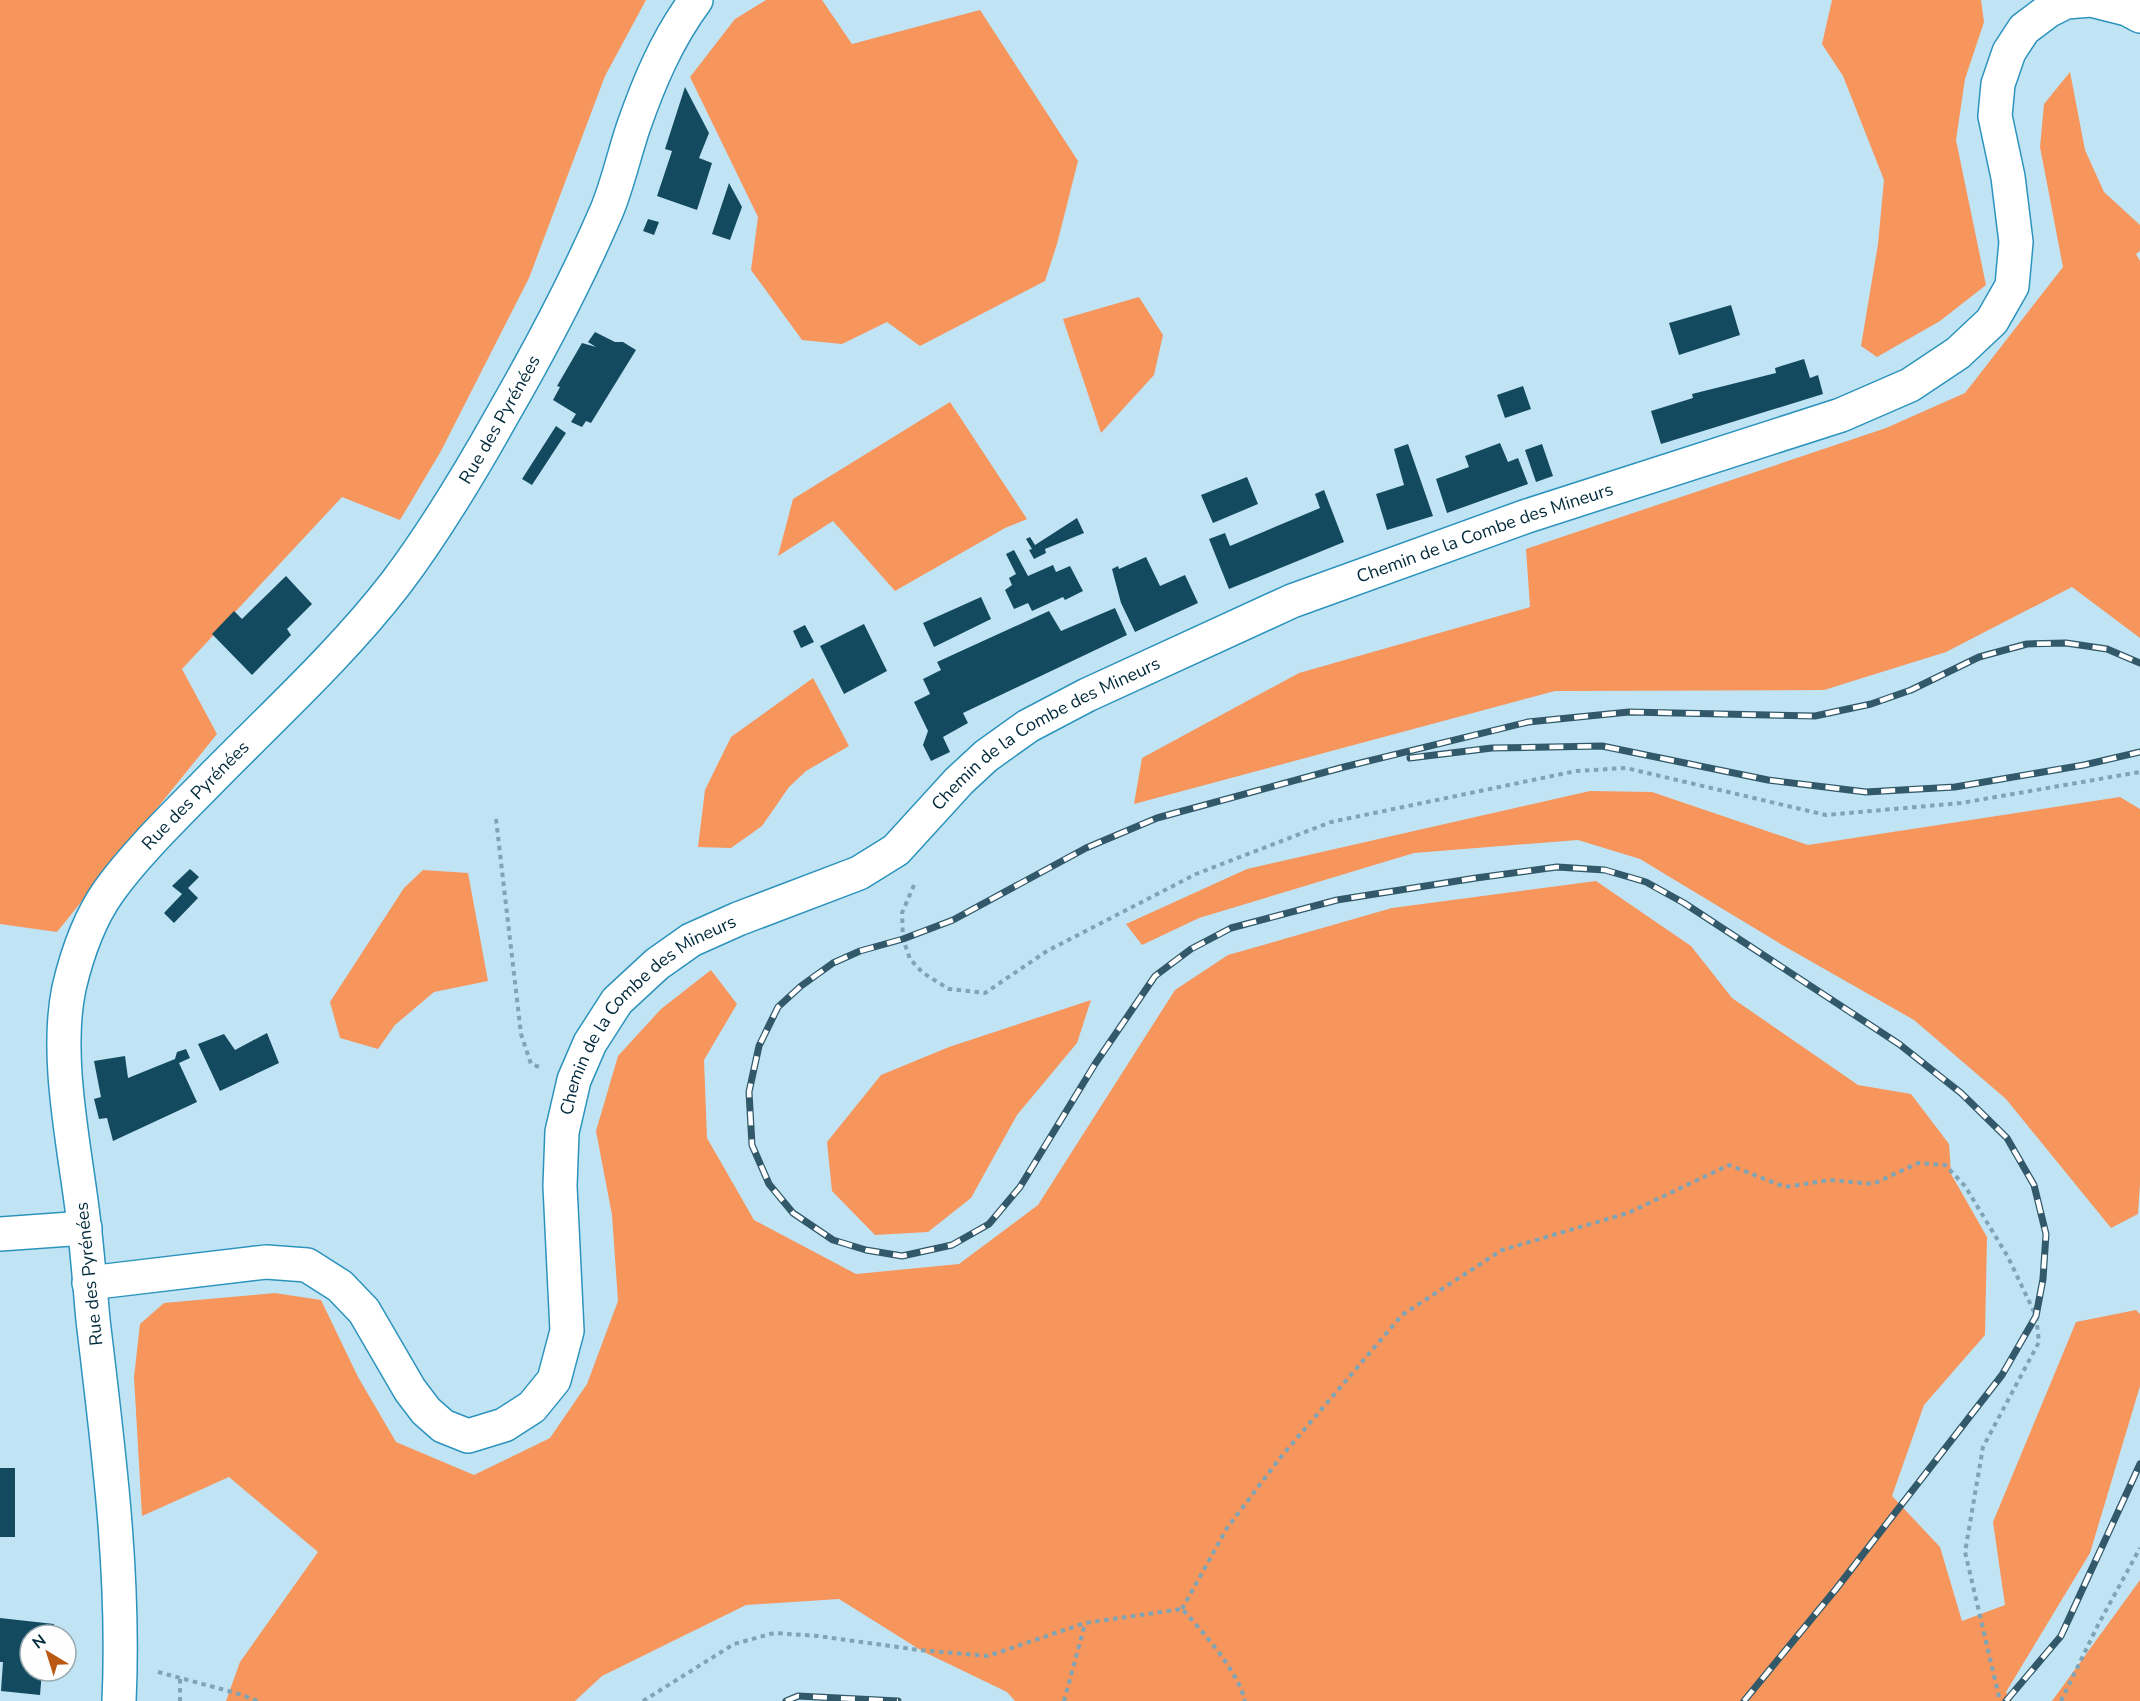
<svg xmlns="http://www.w3.org/2000/svg" width="2140" height="1701" font-family="'Nunito Sans',sans-serif">
<style>
.green{fill:#f6955c}
.building{fill:#134a60}
.lines{fill:none;stroke-linecap:round;stroke-linejoin:round}
.minor-casing{stroke:#2c93bc;stroke-width:36}
.path{stroke:#7fa4b5;stroke-width:4;stroke-dasharray:4.5 4.5;stroke-linecap:butt}
.minor{stroke:#fff;stroke-width:33}
.rail-casing{stroke:#31596a;stroke-width:7}
.rail{stroke:#fefefe;stroke-width:4.5;stroke-dasharray:14;stroke-linecap:butt}
.labels{text-anchor:middle;dominant-baseline:central;stroke-width:6;stroke-linejoin:round;paint-order:stroke}
.street-label{font-size:18px;fill:#002a3b;stroke:#fefefe}
</style>
<rect width="100%" height="100%" fill="#c1e4f5"/>
<path class="green" d="M 0,0 L 646,0 L 605,76 L 529,278 L 441,451 L 400,520 L 342,497 L 182,669 L 217,734 L 57,932 L 0,924 Z
M 766,0 L 822,0 L 852,44 L 980,10 L 1078,161 L 1057,244 L 1045,281 L 920,346 L 887,322 L 842,344 L 802,340 L 751,270 L 758,217 L 690,77 L 735,19 Z
M 1832,0 L 1981,0 L 1984,22 L 1965,79 L 1956,140 L 1986,285 L 1940,321 L 1877,357 L 1861,346 L 1878,244 L 1884,180 L 1843,76 L 1822,44 Z
M 2070,72 L 2085,150 L 2104,192 L 2140,225 L 2140,251 L 2136,254 L 2140,261 L 2140,638 L 2072,587 L 1946,652 L 1824,690 L 1555,691 L 1134,804 L 1142,758 L 1299,673 L 1530,607 L 1526,549 L 1886,428 L 1965,393 L 2063,267 L 2040,147 L 2044,104 Z
M 1139,297 L 1163,335 L 1154,375 L 1101,433 L 1063,319 Z
M 950,402 L 1027,519 L 1005,528 L 895,591 L 833,521 L 778,556 L 793,499 Z
M 813,678 L 849,746 L 806,771 L 789,787 L 762,826 L 731,848 L 698,847 L 705,790 L 731,737 Z
M 1590,791 L 1652,792 L 1808,845 L 2120,797 L 2140,809 L 2140,1183 L 2138,1214 L 2111,1228 L 2006,1099 L 1914,1020 L 1784,946 L 1640,859 L 1578,840 L 1414,853 L 1199,918 L 1142,945 L 1126,924 L 1247,869 Z
M 423,870 L 468,873 L 488,981 L 434,992 L 395,1025 L 378,1049 L 340,1038 L 330,1002 L 404,888 Z
M 1596,881 L 1691,946 L 1732,998 L 1858,1085 L 1911,1094 L 1949,1144 L 1951,1174 L 1987,1237 L 1985,1335 L 1924,1405 L 1892,1496 L 1940,1547 L 1962,1621 L 2005,1605 L 1993,1522 L 2076,1322 L 2136,1310 L 2140,1314 L 2140,1386 L 2090,1553 L 2006,1692 L 2012,1701 L 1015,1701 L 1007,1692 L 922,1651 L 839,1599 L 746,1605 L 602,1676 L 575,1701 L 226,1701 L 240,1662 L 318,1552 L 229,1477 L 142,1516 L 134,1377 L 140,1324 L 164,1303 L 275,1293 L 321,1300 L 358,1377 L 396,1442 L 474,1475 L 550,1438 L 587,1384 L 618,1301 L 612,1215 L 596,1131 L 618,1056 L 661,1009 L 711,970 L 737,1004 L 704,1060 L 707,1138 L 754,1220 L 856,1274 L 959,1264 L 1038,1205 L 1175,990 L 1228,955 L 1392,908 Z
M 1091,1000 L 1077,1043 L 1017,1115 L 971,1198 L 928,1232 L 875,1235 L 832,1191 L 827,1142 L 881,1075 L 949,1047 Z
M 2140,1580 L 2140,1701 L 2052,1701 Z"/>
<path class="building" d="M 685,87 L 709,133 L 699,158 L 712,163 L 697,210 L 657,196 L 672,151 L 665,149 Z
M 729,183 L 742,207 L 730,240 L 712,234 Z
M 648,219 L 659,222 L 654,235 L 643,231 Z
M 1731,305 L 1740,335 L 1679,355 L 1669,323 Z
M 595,332 L 615,342 L 623,342 L 636,350 L 591,423 L 586,421 L 582,427 L 571,422 L 576,414 L 553,400 L 560,387 L 557,386 L 582,343 L 596,347 L 588,342 Z
M 1804,359 L 1810,378 L 1818,375 L 1823,394 L 1661,444 L 1651,411 L 1693,398 L 1692,394 L 1776,373 L 1775,368 Z
M 1523,386 L 1531,409 L 1505,418 L 1497,395 Z
M 556,426 L 566,433 L 532,485 L 522,479 Z
M 1500,443 L 1508,462 L 1518,458 L 1528,484 L 1447,513 L 1436,479 L 1469,467 L 1465,456 Z
M 1408,444 L 1433,516 L 1387,530 L 1376,494 L 1404,485 L 1394,449 Z
M 1542,444 L 1553,476 L 1536,482 L 1525,450 Z
M 1247,477 L 1258,504 L 1213,523 L 1201,495 Z
M 1324,490 L 1344,542 L 1229,589 L 1209,539 L 1225,533 L 1230,546 L 1320,508 L 1315,494 Z
M 1077,518 L 1084,533 L 1045,549 L 1046,553 L 1034,559 L 1029,550 L 1032,549 L 1026,539 L 1030,537 L 1035,545 Z
M 1014,550 L 1028,576 L 1053,565 L 1056,572 L 1070,566 L 1083,591 L 1065,600 L 1063,597 L 1032,611 L 1028,603 L 1014,609 L 1005,590 L 1012,585 L 1009,578 L 1016,574 L 1006,554 Z
M 1146,557 L 1160,586 L 1185,575 L 1198,603 L 1135,632 L 1121,603 L 1112,569 L 1118,566 L 1119,569 Z
M 286,576 L 312,604 L 287,629 L 291,635 L 252,675 L 212,634 L 234,611 L 242,619 Z
M 981,597 L 991,619 L 934,647 L 923,623 Z
M 1115,608 L 1127,635 L 963,713 L 968,723 L 943,737 L 950,752 L 931,761 L 923,745 L 928,731 L 914,702 L 930,694 L 923,679 L 941,670 L 937,662 L 1049,611 L 1061,631 Z
M 864,624 L 887,671 L 844,694 L 820,646 Z
M 805,625 L 814,642 L 801,648 L 793,631 Z
M 190,869 L 199,877 L 188,888 L 198,898 L 174,923 L 164,913 L 182,894 L 172,886 Z
M 267,1033 L 279,1063 L 220,1091 L 198,1044 L 224,1034 L 235,1050 Z
M 186,1049 L 190,1058 L 179,1063 L 197,1102 L 113,1141 L 107,1118 L 99,1119 L 94,1099 L 101,1097 L 94,1061 L 125,1056 L 128,1078 L 175,1059 L 177,1052 Z
M 0,1468 L 15,1468 L 15,1537 L 0,1537 Z
M 0,1618 L 54,1624 L 53,1635 L 30,1635 L 30,1671 L 42,1671 L 40,1695 L 1,1691 L 3,1662 L 0,1662 Z"/>
<g class="lines">
<g class="minor-casing">
<g id="minor">
<path d="M 0,1234 L 85,1228"/>
<path id="s1" d="M 89,1283 L 266,1262 L 307,1265 L 340,1286 L 364,1311 L 410,1390 L 426,1411 L 443,1426 L 468,1436 L 504,1425 L 532,1407 L 554,1380 L 567,1331 L 560,1186 L 562,1132 L 574,1080 L 590,1043 L 617,1001 L 657,964 L 691,940 L 738,919 L 859,873 L 896,850 L 959,781 L 986,756 L 1028,726 L 1087,695 L 1292,601 L 1527,516 L 1841,415 L 1910,385 L 1958,353 L 1992,321 L 2012,286 L 2016,242 L 2008,177 L 1995,116 L 1998,84 L 2009,52 L 2024,29 L 2048,11 L 2066,2 L 2091,0 L 2127,9 L 2140,16"/>
<path id="s2" d="M 119,1701 C 125,1573 108,1447 93,1320 C 90,1288 88,1257 84,1225 C 76,1152 54,1059 69,988 C 77,954 89,919 109,891 C 136,853 179,812 212,778 C 274,715 342,653 396,583 C 436,530 470,473 503,414 C 541,348 577,280 607,210 C 618,183 624,155 633,128 C 649,82 667,39 696,0"/>
</g>
</g>
<path class="path" d="M 496,819 L 521,1034 L 531,1064 L 539,1067
M 914,885 L 902,913 L 903,939 L 910,959 L 923,973 L 949,989 L 985,993 L 1047,951 L 1196,874 L 1331,822 L 1576,771 L 1626,768 L 1826,815 L 1961,803 L 2140,772
M 1182,1609 L 1227,1528 L 1280,1458 L 1402,1315 L 1502,1250 L 1628,1213 L 1729,1165 L 1785,1187 L 1830,1180 L 1873,1184 L 1918,1163 L 1945,1165 L 1965,1186 L 2008,1257 L 2036,1316 L 2039,1342 L 1983,1447 L 1965,1552 L 2000,1701
M 158,1672 L 236,1693 L 258,1701
M 180,1679 L 180,1701
M 643,1701 L 734,1644 L 774,1633 L 818,1636 L 919,1650 L 988,1656 L 1085,1623 L 1182,1609 C 1203,1632 1238,1671 1245,1701
M 1064,1701 L 1085,1624
M 2061,1701 L 2098,1625 L 2140,1548"/>
<use href="#minor" class="minor"/>
<g class="rail-casing">
<path id="rail" d="M 1410,758 L 1492,748 L 1602,746 L 1768,780 L 1866,792 L 1955,787 L 2084,765 L 2140,752
M 786,1701 L 798,1696 L 898,1701
M 1744,1701 L 1836,1589 L 2002,1375 L 2036,1316 L 2043,1279 L 2046,1234 L 2034,1185 L 2007,1138 L 1961,1093 L 1899,1044 L 1684,903 L 1646,882 L 1605,870 L 1557,867 L 1476,878 L 1337,900 L 1231,928 L 1191,949 L 1155,976 L 1095,1064 L 1020,1187 L 989,1224 L 952,1245 L 902,1256 L 866,1250 L 833,1240 L 793,1213 L 769,1184 L 752,1145 L 749,1092 L 759,1046 L 778,1007 L 801,986 L 833,963 L 860,951 L 903,939 L 953,920 L 1086,848 L 1157,818 L 1344,767 L 1528,722 L 1629,712 L 1815,716 L 1871,704 L 1911,690 L 1979,657 L 2027,644 L 2066,643 L 2107,649 L 2140,663
M 2006,1701 L 2061,1636 L 2140,1464"/>
</g>
<use href="#rail" class="rail"/>
</g>
<g class="labels">
<g class="street-label">
<text stroke="none"><textPath href="#s2" startOffset="1437">Rue des Pyrénées</textPath></text>
<text stroke="none"><textPath href="#s1" startOffset="1959">Chemin de la Combe des Mineurs</textPath></text>
<text stroke="none"><textPath href="#s1" startOffset="1473">Chemin de la Combe des Mineurs</textPath></text>
<text stroke="none"><textPath href="#s2" startOffset="951">Rue des Pyrénées</textPath></text>
<text stroke="none"><textPath href="#s1" startOffset="969">Chemin de la Combe des Mineurs</textPath></text>
<text transform="translate(89 1274) rotate(-96)">Rue des Pyrénées</text>
</g>
</g>
<g transform="translate(48 1653) rotate(322)"><circle r="28" fill="#fefefe" stroke="#98a9b0" stroke-width="1.5"/>
<path d="M0-4.5L10 22L0 15L-10 22Z" fill="#b95914"/>
<text y="-9" font-size="16" font-weight="bold" text-anchor="middle" fill="#002a3b">N</text>
</g>
</svg>
